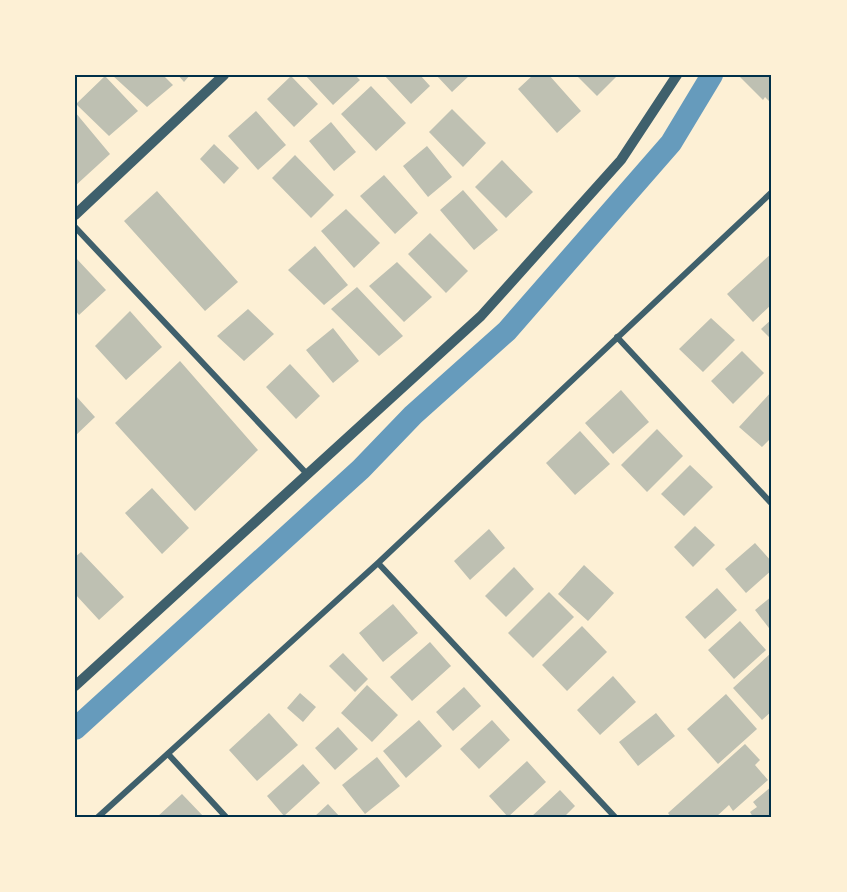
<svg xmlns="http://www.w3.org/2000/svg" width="847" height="892" font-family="'IBM Plex Serif',serif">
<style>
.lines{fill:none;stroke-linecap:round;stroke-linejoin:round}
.canal{stroke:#669bbc;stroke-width:22}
.building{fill:#bec0b2}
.minor{stroke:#3f606c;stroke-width:6}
.tertiary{stroke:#3f606c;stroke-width:10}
.neatline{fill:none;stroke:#003049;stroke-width:2}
</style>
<rect width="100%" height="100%" fill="#fdf0d5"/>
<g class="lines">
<path class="canal" d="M 75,729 L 361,469 L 413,415 L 507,331 L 671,143 L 712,75"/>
</g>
<path class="building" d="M 112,75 L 163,75 L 173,85 L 147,107 Z
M 178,75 L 190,75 L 184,82 Z
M 305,75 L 355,75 L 360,80 L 333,105 Z
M 384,75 L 420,75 L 430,86 L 411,104 Z
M 436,75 L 470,75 L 452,92 Z
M 533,75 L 549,75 L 581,111 L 557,133 L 518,89 Z
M 576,75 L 614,75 L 616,77 L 597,96 Z
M 740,75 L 772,75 L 772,104 L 765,97 L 763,100 L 739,76 Z
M 105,76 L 138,111 L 109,136 L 76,104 Z
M 291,76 L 318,104 L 294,127 L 267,99 Z
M 371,86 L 406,123 L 376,151 L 341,114 Z
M 452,109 L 486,143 L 463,167 L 429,132 Z
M 256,111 L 286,145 L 258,170 L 228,136 Z
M 75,112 L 110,154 L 75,186 Z
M 331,122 L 356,152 L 334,171 L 309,141 Z
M 214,144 L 239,168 L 224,184 L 200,159 Z
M 427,146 L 452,177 L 428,197 L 403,166 Z
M 295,155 L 334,195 L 311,218 L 272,178 Z
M 502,160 L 533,192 L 506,218 L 475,187 Z
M 384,175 L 418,213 L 395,234 L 360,196 Z
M 463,190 L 498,230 L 474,250 L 440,210 Z
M 157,191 L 238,282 L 205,311 L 124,221 Z
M 346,209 L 380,243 L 354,268 L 321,231 Z
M 430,233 L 468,271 L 446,293 L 408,254 Z
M 315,246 L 348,285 L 324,305 L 288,270 Z
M 772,253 L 772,304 L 753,322 L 727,294 Z
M 75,257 L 106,290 L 79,315 L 75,310 Z
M 397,262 L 432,297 L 404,322 L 369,286 Z
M 357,287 L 403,336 L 379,356 L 331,309 Z
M 248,309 L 274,334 L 244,361 L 217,336 Z
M 130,311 L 162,347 L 126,380 L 95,346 Z
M 711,318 L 735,340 L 703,372 L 679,349 Z
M 772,319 L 772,340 L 761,329 Z
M 333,328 L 359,361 L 333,383 L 306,350 Z
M 742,351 L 764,373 L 733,404 L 711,381 Z
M 180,361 L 258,450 L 195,511 L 115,423 Z
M 290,364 L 320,396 L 296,419 L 266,387 Z
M 621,390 L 649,422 L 613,454 L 585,423 Z
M 772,391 L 772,437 L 762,447 L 739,427 Z
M 75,395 L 95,417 L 75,436 Z
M 657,429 L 683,456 L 647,492 L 621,465 Z
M 580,431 L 610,464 L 575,495 L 546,463 Z
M 690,465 L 713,487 L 684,516 L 661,494 Z
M 152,488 L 189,528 L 162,554 L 125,513 Z
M 695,526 L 715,545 L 693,567 L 674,547 Z
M 489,529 L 505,548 L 470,580 L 454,561 Z
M 755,543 L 772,562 L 772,570 L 746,593 L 725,569 Z
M 81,552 L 124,597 L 99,620 L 75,594 L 75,557 Z
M 584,565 L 614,593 L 588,621 L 558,594 Z
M 514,567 L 534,589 L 506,617 L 485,596 Z
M 717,588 L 737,610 L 705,639 L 685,617 Z
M 549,592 L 574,617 L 533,658 L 508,633 Z
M 772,596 L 772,632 L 755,610 Z
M 393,604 L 418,633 L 383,662 L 359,633 Z
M 740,621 L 766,650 L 734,679 L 708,650 Z
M 582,626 L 607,652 L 567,691 L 542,665 Z
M 430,642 L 451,666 L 412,701 L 390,677 Z
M 772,652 L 772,711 L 762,720 L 733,688 Z
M 343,653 L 368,679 L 355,692 L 329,666 Z
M 613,676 L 636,702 L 600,735 L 577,710 Z
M 367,685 L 398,715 L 372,742 L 341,713 Z
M 464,687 L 481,706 L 453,731 L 436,712 Z
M 300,693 L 316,707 L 303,722 L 287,708 Z
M 726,694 L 757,729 L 718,764 L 687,729 Z
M 269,713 L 298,745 L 257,781 L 229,750 Z
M 656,713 L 675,736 L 638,766 L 619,742 Z
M 419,720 L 442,746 L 406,778 L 383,751 Z
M 492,720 L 510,740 L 479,769 L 460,749 Z
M 338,727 L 358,749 L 335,770 L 315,748 Z
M 745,744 L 760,760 L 755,765 L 768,780 L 733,811 L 729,805 L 716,817 L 671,817 L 668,813 Z
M 377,757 L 400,786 L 365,814 L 342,785 Z
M 527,761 L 546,782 L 508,817 L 489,796 Z
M 303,764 L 320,783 L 284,816 L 267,796 Z
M 772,786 L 772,817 L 753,817 L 750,812 L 757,807 L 753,802 Z
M 560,790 L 575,806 L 564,817 L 531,817 Z
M 182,794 L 204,817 L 157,817 Z
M 328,804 L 340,817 L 314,817 Z"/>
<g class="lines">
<path class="minor" d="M 75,227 L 307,474
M 617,337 L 772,504
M 378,563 L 615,817
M 169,755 L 226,817
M 98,817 L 378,563 L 772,192"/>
<path class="tertiary" d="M 75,215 L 224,75
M 75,686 L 481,316 L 621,160 L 677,75"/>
</g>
<rect width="847" height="892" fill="none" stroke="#fdf0d5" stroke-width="153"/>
<rect x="76" y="76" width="694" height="740" class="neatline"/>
</svg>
